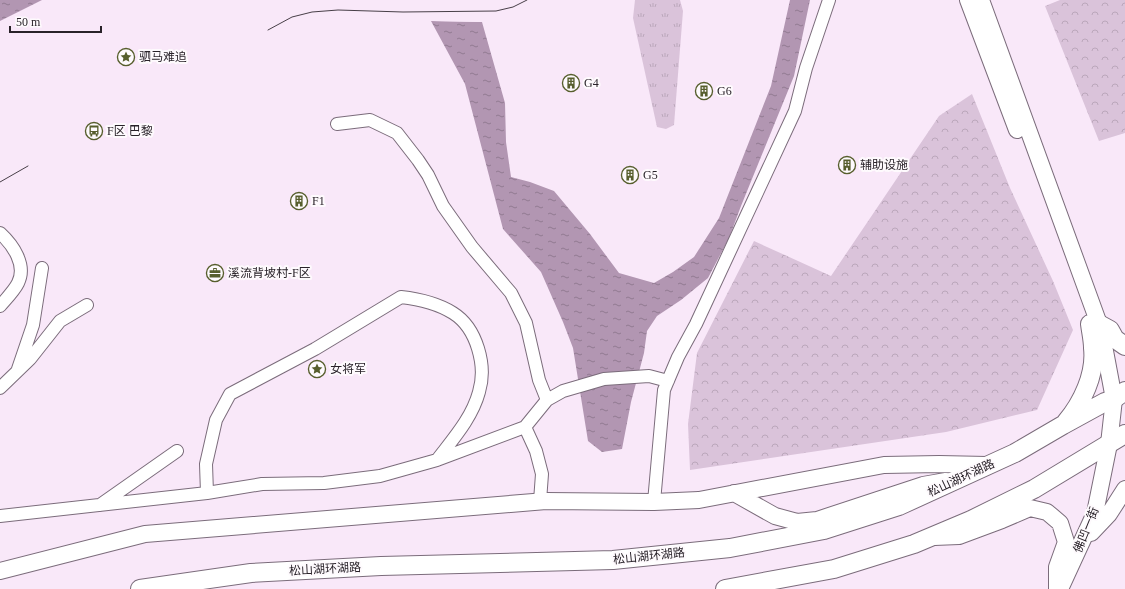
<svg xmlns="http://www.w3.org/2000/svg" width="1125" height="589" font-family="'Times New Roman','Noto Sans SC',serif">
<style>
.grass{fill:url(#grass-tufts)}
.forest{fill:url(#forest-crowns)}
.water{fill:url(#water-ripples)}
.pier{fill:#f9e8f9}
.lines{fill:none;stroke-linecap:round;stroke-linejoin:round}
.street-casing{stroke:#7b6c7b;stroke-width:14}
.secondary-casing{stroke:#7b6c7b;stroke-width:18}
.primary-casing{stroke:#7b6c7b;stroke-width:20}
.street{stroke:#fff;stroke-width:12}
.secondary{stroke:#fff;stroke-width:16}
.primary{stroke:#fff;stroke-width:18}
.tram{stroke:#483f48;stroke-width:1}
.labels{text-anchor:middle;dominant-baseline:central;stroke-width:4;stroke-linejoin:round;paint-order:stroke}
.poi-label{font-size:12px;fill:#292229;stroke:#fefafd;text-anchor:start}
.street-label{font-size:12px;fill:#292229;stroke:#fefafd}
</style>
<defs>
<pattern id="grass-tufts" width="24" height="20" patternUnits="userSpaceOnUse"><rect width="24" height="20" fill="#dac3da"/><path d="M3 7l-1-3M5 7V3M7 7l1-3M15 17l-1-3M17 17v-4M19 17l1-3" fill="none" stroke="#bba7bb"/></pattern>
<pattern id="forest-crowns" width="20" height="18" patternUnits="userSpaceOnUse"><rect width="20" height="18" fill="#dac3da"/><path d="M2 6a3 3 0 1 1 6 0M12 15a3 3 0 1 1 6 0" fill="none" stroke="#bba7bb"/></pattern>
<pattern id="water-ripples" width="26" height="14" patternUnits="userSpaceOnUse"><rect width="26" height="14" fill="#b296b2"/><path d="M2 4q2-2 4 0t4 0M15 11q2-2 4 0t4 0" fill="none" stroke="#917a91"/></pattern>
</defs>
<rect width="100%" height="100%" fill="#f9e8f9"/>
<path class="grass" d="M 635,0 L 680,0 L 683,11 L 674,125 L 666,129 L 657,127 L 633,18 Z"/>
<path class="forest" d="M 1060,0 L 1125,0 L 1125,133 L 1099,141 L 1045,6 Z
M 972,94 L 1010,188 L 1053,281 L 1073,330 L 1037,410 L 946,432 L 690,470 L 688,424 L 697,353 L 754,241 L 831,276 L 939,116 Z"/>
<path class="water" d="M 0,0 L 42,0 L 0,21 Z
M 790,0 L 810,0 L 794,76 L 741,206 L 729,238 L 708,278 L 681,300 L 657,316 L 647,331 L 644,353 L 631,402 L 622,449 L 602,452 L 588,441 L 573,348 L 563,322 L 541,272 L 503,229 L 465,84 L 431,21 L 482,22 L 505,103 L 506,142 L 511,177 L 530,182 L 554,191 L 590,234 L 619,273 L 654,283 L 673,272 L 694,257 L 719,218 L 771,86 Z"/>
<path class="pier" d="M 431,19 L 482,20 L 482,22 L 431,21 L 430,20 Z"/>
<g class="lines">
<g class="street-casing">
<path id="street" d="M 0,233 C 13,245 27,265 18,283 C 14,291 6,299 0,306
M 18,369 L 33,325 L 42,268
M 0,388 L 30,359 L 60,321 L 87,305
M 547,400 L 563,391 L 604,379 L 649,376 L 668,381
M 525,427 L 536,451 L 542,474 L 540,501
M 207,493 L 206,464 L 216,420 L 230,394 L 315,349 L 401,297 C 419,299 437,303 453,313 C 477,328 487,366 479,392 C 472,418 453,439 437,460
M 654,502 L 664,390 L 678,357 L 696,324 L 795,111 L 806,68 L 829,0
M 100,505 L 177,451
M 0,516 L 207,493 L 262,484 L 324,483 L 380,476 L 437,460 L 525,427 L 547,400 L 539,380 L 526,323 L 511,293 L 472,247 L 443,206 L 428,175 L 418,160 L 397,133 L 370,120 L 337,124"/>
</g>
<g class="secondary-casing">
<path id="secondary" d="M 968,0 L 1017,130
M 981,0 L 1099,324 L 1102,335 L 1114,399 L 1109,444 L 1095,513 L 1060,589
M 734,493 L 775,516 L 797,522 L 817,520 L 923,485 L 946,481
M 1091,533 L 1109,514 L 1125,489
M 934,537 L 959,536 L 1002,520 L 1030,508 L 1047,512 L 1060,523 L 1066,542 L 1057,567 L 1057,589
M 0,571 L 145,534 L 546,501 L 654,502 L 699,500 L 884,465 L 939,464 L 987,465"/>
</g>
<g class="primary-casing">
<path id="primary" d="M 1099,324 L 1110,330 L 1115,339 L 1125,346
M 1066,422 C 1082,403 1096,374 1093,348 C 1093,340 1091,332 1090,324
M 140,589 L 251,573 L 381,566 L 613,560 L 730,548 L 824,530 L 899,506 L 1015,453 L 1063,425 L 1105,402 L 1114,399 L 1125,391
M 725,589 L 834,569 L 914,544 L 971,520 L 1034,489 L 1125,434"/>
</g>
<use href="#street" class="street"/>
<use href="#secondary" class="secondary"/>
<use href="#primary" class="primary"/>
<path class="tram" d="M 268,30 L 292,17 L 312,12 L 338,10 L 403,12 L 496,11 L 513,7 L 527,0
M 0,182 L 28,166"/>
</g>
<defs>
<g id="sight-ring" transform="scale(0.9)"><circle r="9.5" fill="#fefafd" stroke="#575e2d" stroke-width="1.5"/><path d="M0-6L1.8-2.2L6-1.7L2.9 1.2L3.7 5.4L0 3.3L-3.7 5.4L-2.9 1.2L-6-1.7L-1.8-2.2Z" fill="#575e2d"/></g>
<g id="building-ring" transform="scale(0.9)"><circle r="9.5" fill="#fefafd" stroke="#575e2d" stroke-width="1.5"/><path d="M-4-6H4V6H1V3H-1V6H-4ZM-2.5-4.3h1.7v1.8h-1.7ZM.8-4.3h1.7v1.8H.8ZM-2.5-1h1.7V.8h-1.7ZM.8-1h1.7V.8H.8Z" fill="#575e2d"/></g>
<g id="bus-ring" transform="scale(0.9)"><circle r="9.5" fill="#fefafd" stroke="#575e2d" stroke-width="1.5"/><path d="M-5-6H5V4H4V6H2V4H-2V6H-4V4H-5ZM-3.5-4V0h7V-4ZM-3.5 1.2v1.5H-2V1.2ZM2 1.2v1.5H3.5V1.2Z" fill="#575e2d"/></g>
<g id="office-ring" transform="scale(0.9)"><circle r="9.5" fill="#fefafd" stroke="#575e2d" stroke-width="1.5"/><path d="M-6-3h4V-5.5h4V-3h4V5H-6ZM-1-4.5V-3h2v-1.5ZM-6 0V1H6V0Z" fill="#575e2d"/></g>
</defs>
<g fill-rule="evenodd">
<use href="#sight-ring" x="126" y="57"/>
<use href="#building-ring" x="571" y="83"/>
<use href="#building-ring" x="704" y="91"/>
<use href="#bus-ring" x="94" y="131"/>
<use href="#building-ring" x="847" y="165"/>
<use href="#building-ring" x="630" y="175"/>
<use href="#building-ring" x="299" y="201"/>
<use href="#office-ring" x="215" y="273"/>
<use href="#sight-ring" x="317" y="369"/>
</g>
<g class="labels">
<g class="poi-label">
<text x="139" y="57">驷马难追</text>
<text x="584" y="83">G4</text>
<text x="717" y="91">G6</text>
<text x="107" y="131">F区 巴黎</text>
<text x="860" y="165">辅助设施</text>
<text x="643" y="175">G5</text>
<text x="312" y="201">F1</text>
<text x="228" y="273">溪流背坡村-F区</text>
<text x="330" y="369">女将军</text>
</g>
<g class="street-label">
<text transform="translate(961 478) rotate(-25)">松山湖环湖路</text>
<text transform="translate(1086 530) rotate(-68)">佛凹一街</text>
<text transform="translate(649 556) rotate(-6)">松山湖环湖路</text>
<text transform="translate(325 569) rotate(-3)">松山湖环湖路</text>
</g>
</g>
<path d="M10 26v6h91v-6" fill="none" stroke="#292229" stroke-width="2"/>
<text x="16" y="26" font-size="12" fill="#292229" stroke="#fefafd" stroke-width="3" paint-order="stroke">50 m</text>
</svg>
